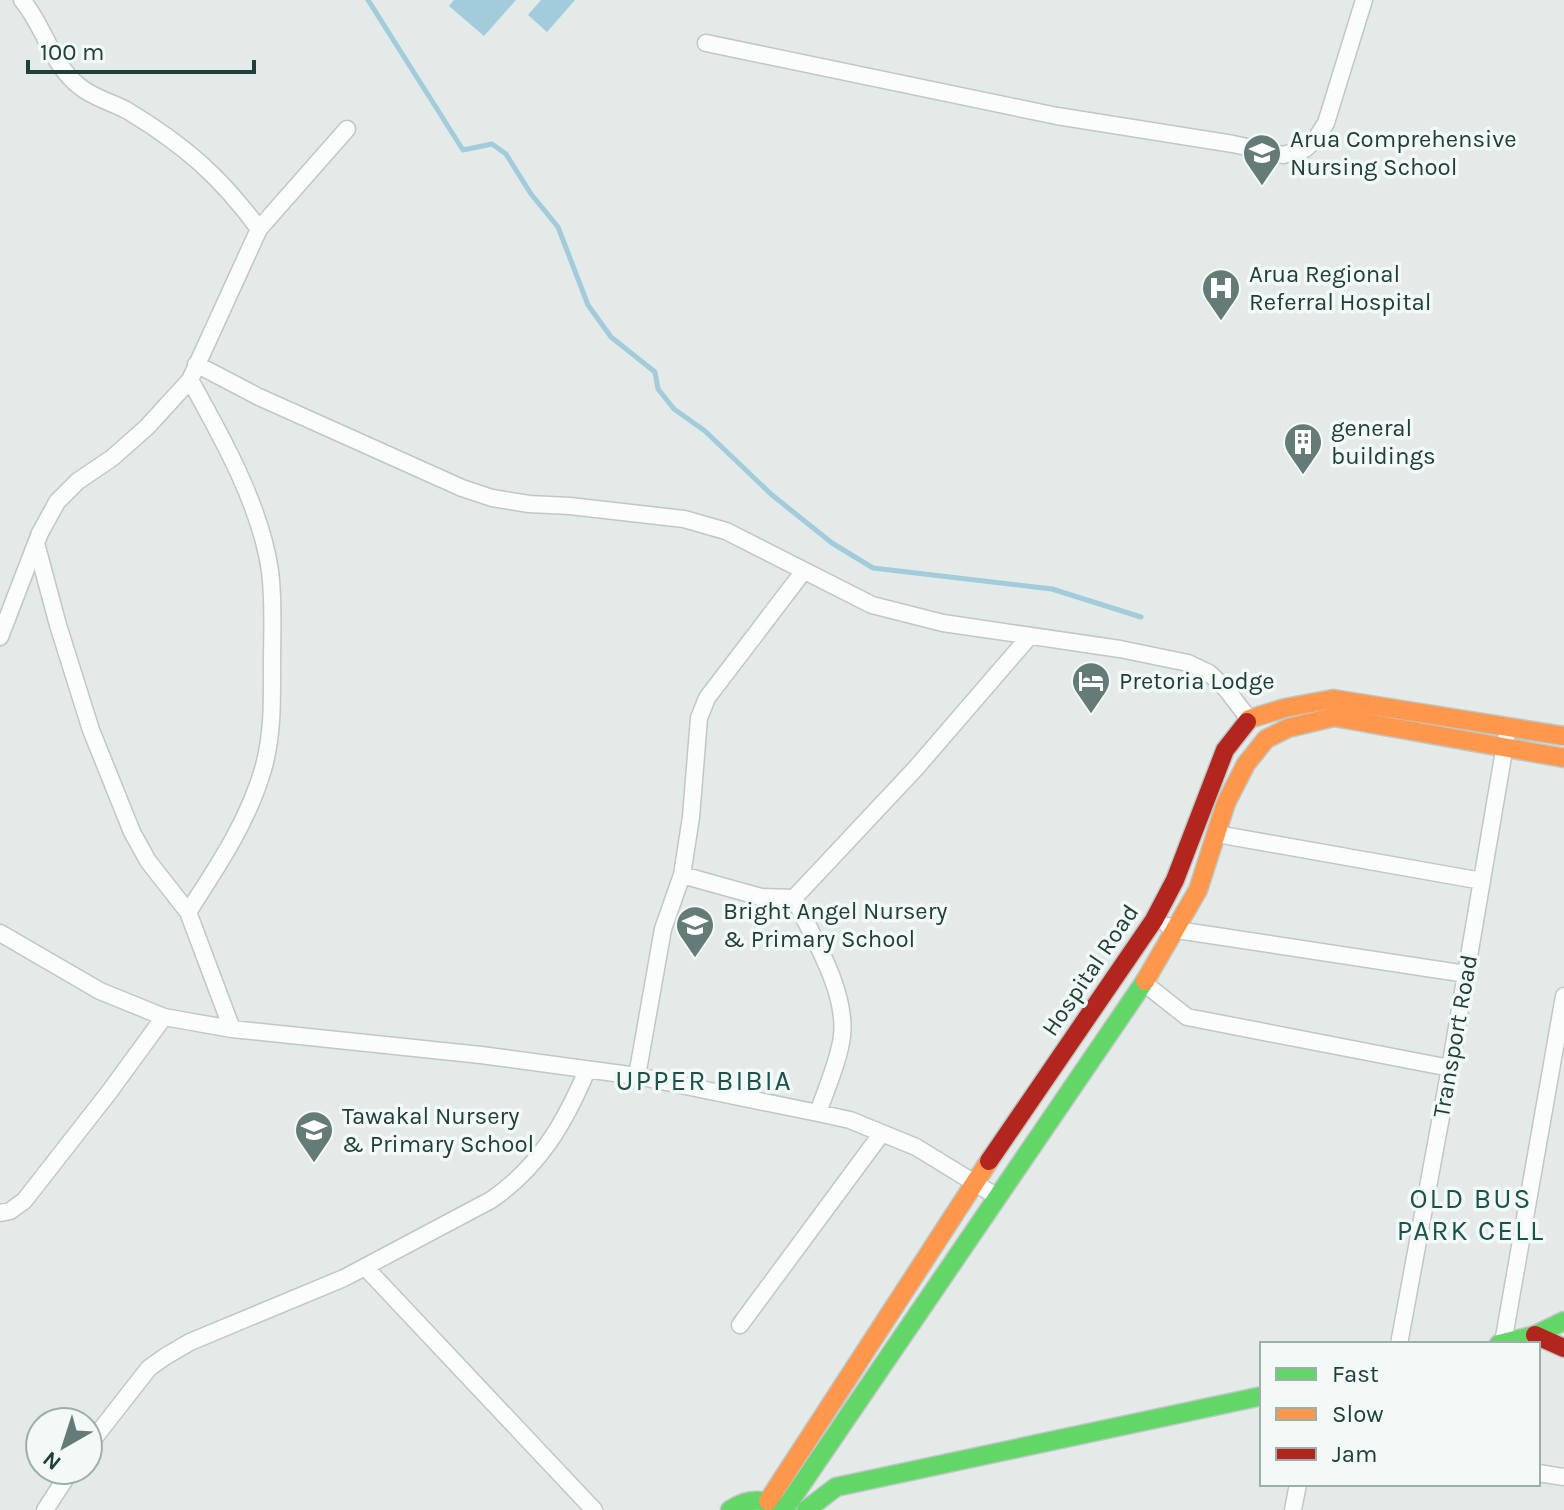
<svg xmlns="http://www.w3.org/2000/svg" width="1564" height="1510" font-family="Karla,sans-serif">
<style>
.water{fill:#a2cbdb}
.lines{fill:none;stroke-linecap:round;stroke-linejoin:round}
.stream{stroke:#a2cbdb;stroke-width:5}
.street-casing{stroke:#c1c7c5;stroke-width:19}
.fast-casing{stroke:#bfc7c5;stroke-width:21}
.slow-casing{stroke:#bfc7c5;stroke-width:21}
.jam-casing{stroke:#bfc7c5;stroke-width:21}
.street{stroke:#fbfcfc;stroke-width:16}
.fast{stroke:#63d668;stroke-width:18}
.slow{stroke:#ff974d;stroke-width:18}
.jam{stroke:#b3261e;stroke-width:18}
.labels{text-anchor:middle;dominant-baseline:central;stroke-width:7;stroke-linejoin:round;paint-order:stroke}
.poi-label{font-size:24px;fill:#203f3a;stroke:#f2f9f6;text-anchor:start}
.street-label{font-size:24px;fill:#203f3a;stroke:#f2f9f6}
.quarter-label{font-size:28px;letter-spacing:2px;fill:#1b524c;stroke:#f2f9f6}
</style>
<rect width="100%" height="100%" fill="#e4eae8"/>
<path class="water" d="M 454,0 L 516,0 L 484,36 L 449,6 Z
M 541,0 L 575,0 L 547,32 L 528,15 Z"/>
<g class="lines">
<path class="stream" d="M 368,0 L 463,150 L 492,144 L 506,154 L 531,194 L 558,227 L 588,305 L 611,337 L 655,372 L 658,389 L 674,409 L 705,431 L 772,495 L 832,543 L 873,568 L 1052,589 L 1141,617"/>
<g class="street-casing">
<path id="street" d="M 706,43 L 1057,116 L 1233,144 L 1283,155 L 1305,149 L 1315,140 L 1326,123 L 1364,0
M 259,229 L 347,129
M 196,364 L 259,397 L 462,488 L 492,498 L 529,504 L 570,506 L 684,519 L 726,531 L 872,605 L 943,623 L 1120,649 L 1188,663 L 1209,673 L 1226,689 L 1249,719
M 36,543 L 58,625 L 91,730 L 132,832 L 148,861 L 188,912 L 232,1029
M 0,637 L 40,533 L 57,502 L 78,481 L 112,458 L 147,427 L 190,380 L 259,229 C 220,176 184,145 128,111 C 112,102 93,98 79,86 C 51,64 45,27 22,0
M 1217,834 L 1482,881
M 682,875 L 761,897 L 794,898 L 916,768 L 1029,637
M 794,898 C 813,938 847,991 842,1036 C 839,1061 826,1089 818,1113
M 188,912 C 218,866 249,820 264,766 C 273,732 272,698 272,663 C 272,633 274,602 270,571 C 261,507 222,437 190,380
M 1168,926 L 1177,930 L 1466,974
M 0,933 L 100,991 L 164,1017 L 232,1029 L 481,1055 L 637,1076 L 818,1113 L 850,1120 L 916,1147 L 996,1196
M 1144,983 L 1187,1017 L 1450,1068
M 637,1076 L 663,929 L 682,875 L 691,817 L 699,718 L 707,698 L 803,572
M 0,1213 L 10,1211 L 24,1201 L 110,1091 L 164,1017
M 365,1267 L 594,1510
M 740,1325 L 882,1133
M 1503,1343 L 1564,996
M 1399,1344 L 1450,1068 L 1506,739
M 88,1446 L 149,1368 L 166,1356 L 190,1342 L 344,1278 L 491,1200 C 539,1167 565,1123 587,1070
M 1538,1473 L 1564,1477
M 45,1510 L 71,1470
M 1293,1510 L 1298,1484"/>
</g>
<g class="fast-casing">
<path id="fast" d="M 1499,1344 L 1535,1335 L 1564,1321
M 730,1510 C 748,1498 764,1497 782,1510
M 784,1510 L 1145,981
M 806,1510 L 836,1487 L 1262,1396"/>
</g>
<g class="slow-casing">
<path id="slow" d="M 1247,722 L 1249,719 L 1285,708 L 1333,699 L 1564,736
M 1145,981 L 1198,890 L 1226,803 L 1246,764 L 1266,739 L 1288,728 L 1334,717 L 1564,758
M 768,1501 L 989,1161"/>
</g>
<g class="jam-casing">
<path id="jam" d="M 989,1161 L 1154,920 L 1175,880 L 1225,750 L 1247,722
M 1535,1335 L 1564,1348"/>
</g>
<use href="#street" class="street"/>
<use href="#fast" class="fast"/>
<use href="#slow" class="slow"/>
<use href="#jam" class="jam"/>
</g>
<defs>
<g id="school-pin" transform="scale(2)"><path d="M0 17L-7.5 6A9.5 9.5 0 1 1 7.5 6Z" fill="#657b77" stroke="#f2f9f6"/><path d="M0-5L7-2L0 1L-7-2ZM-4 1L0 2.5L4 1V4Q0 6-4 4Z" fill="#fff"/></g>
<g id="hospital-pin" transform="scale(2)"><path d="M0 17L-7.5 6A9.5 9.5 0 1 1 7.5 6Z" fill="#657b77" stroke="#f2f9f6"/><path d="M-5-5h3v3.5h4V-5h3V5h-3V1.5h-4V5h-3Z" fill="#fff"/></g>
<g id="building-pin" transform="scale(2)"><path d="M0 17L-7.5 6A9.5 9.5 0 1 1 7.5 6Z" fill="#657b77" stroke="#f2f9f6"/><path d="M-4-6H4V6H1V3H-1V6H-4ZM-2.5-4.3h1.7v1.8h-1.7ZM.8-4.3h1.7v1.8H.8ZM-2.5-1h1.7V.8h-1.7ZM.8-1h1.7V.8H.8Z" fill="#fff"/></g>
<g id="hotel-pin" transform="scale(2)"><path d="M0 17L-7.5 6A9.5 9.5 0 1 1 7.5 6Z" fill="#657b77" stroke="#f2f9f6"/><path d="M-6-4.5h1.5V1H6V5H4.5V3h-9V5H-6ZM-4 0a1.8 1.8 0 1 1 3.6 0ZM.5 0V-2.5h3Q6-2.5 6 0Z" fill="#fff"/></g>
</defs>
<g fill-rule="evenodd">
<use href="#school-pin" x="1262" y="153"/>
<use href="#hospital-pin" x="1221" y="288"/>
<use href="#building-pin" x="1303" y="442"/>
<use href="#hotel-pin" x="1091" y="681"/>
<use href="#school-pin" x="695" y="925"/>
<use href="#school-pin" x="314" y="1130"/>
</g>
<g class="labels">
<g class="poi-label">
<text x="1290" y="139">Arua Comprehensive<tspan x="1290" dy="28">Nursing School</tspan></text>
<text x="1249" y="274">Arua Regional<tspan x="1249" dy="28">Referral Hospital</tspan></text>
<text x="1331" y="428">general<tspan x="1331" dy="28">buildings</tspan></text>
<text x="1119" y="681">Pretoria Lodge</text>
<text x="723" y="911">Bright Angel Nursery<tspan x="723" dy="28">&amp; Primary School</tspan></text>
<text x="342" y="1116">Tawakal Nursery<tspan x="342" dy="28">&amp; Primary School</tspan></text>
</g>
<g class="street-label">
<text transform="translate(1090 970) rotate(-56)">Hospital Road</text>
<text transform="translate(1455 1036) rotate(-80)">Transport Road</text>
</g>
<g class="quarter-label">
<text x="704" y="1080">UPPER BIBIA</text>
<text x="1471" y="1198">OLD BUS<tspan x="1471" dy="32">PARK CELL</tspan></text>
</g>
</g>
<rect x="1260" y="1342" width="280" height="144" fill="#f2f9f6" stroke="#9eafab" stroke-width="2"/>
<rect x="1276" y="1368" width="40" height="12" fill="#63d668" stroke="#9eafab" stroke-width="2"/>
<text x="1332" y="1382" font-size="24" fill="#203f3a">Fast</text>
<rect x="1276" y="1408" width="40" height="12" fill="#ff974d" stroke="#9eafab" stroke-width="2"/>
<text x="1332" y="1422" font-size="24" fill="#203f3a">Slow</text>
<rect x="1276" y="1448" width="40" height="12" fill="#b3261e" stroke="#9eafab" stroke-width="2"/>
<text x="1332" y="1462" font-size="24" fill="#203f3a">Jam</text>
<g transform="translate(64 1446) rotate(219)"><circle r="38" fill="#f2f9f6" stroke="#9eafab" stroke-width="2"/>
<path d="M0-6L14 30L0 20L-14 30Z" fill="#657b77"/>
<text y="-12" font-size="22" font-weight="bold" text-anchor="middle" fill="#203f3a">N</text>
</g>
<path d="M28 60v12h226v-12" fill="none" stroke="#203f3a" stroke-width="4"/>
<text x="40" y="60" font-size="24" fill="#203f3a" stroke="#f2f9f6" stroke-width="6" paint-order="stroke">100 m</text>
</svg>
